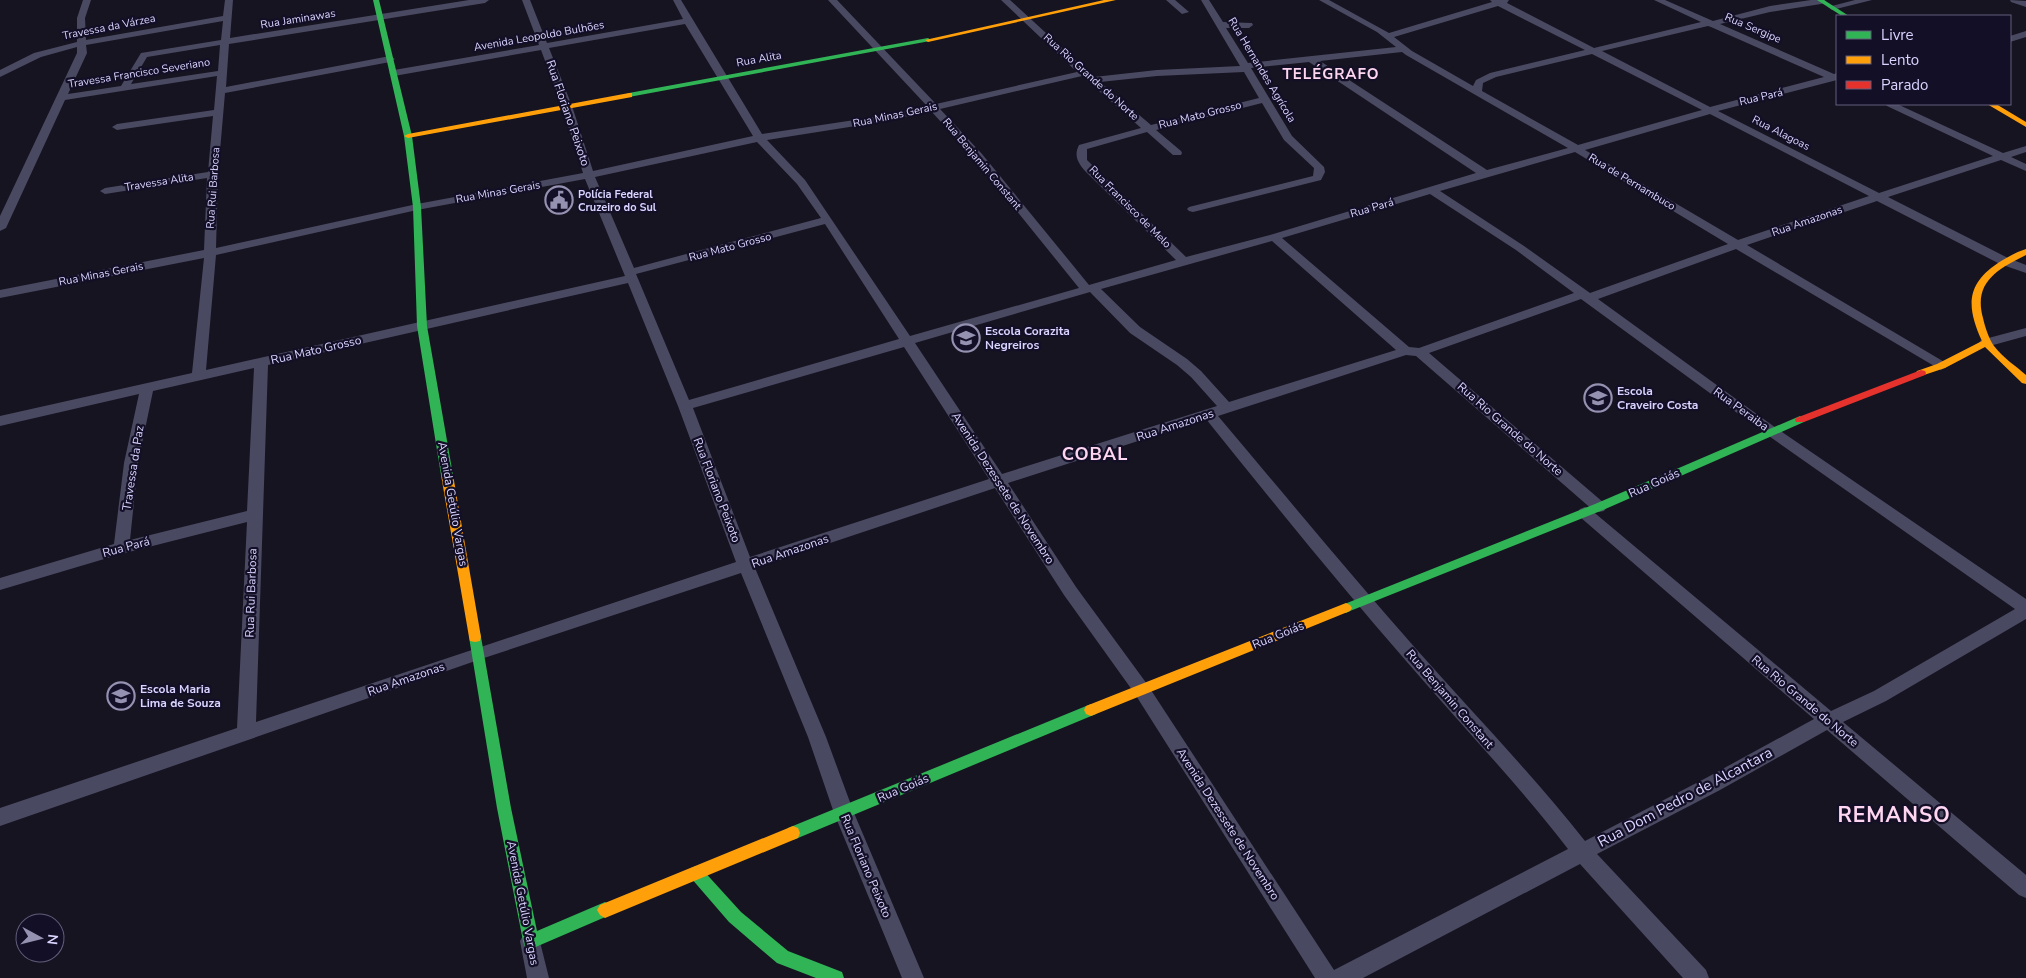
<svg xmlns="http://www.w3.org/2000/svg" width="2026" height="978" font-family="'Nunito Sans',sans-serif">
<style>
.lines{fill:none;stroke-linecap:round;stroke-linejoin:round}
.street{fill:#4a4962;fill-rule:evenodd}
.fast{fill:#30b455;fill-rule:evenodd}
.slow{fill:#ff9f0a;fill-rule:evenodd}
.jam{fill:#e5322d;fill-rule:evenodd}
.labels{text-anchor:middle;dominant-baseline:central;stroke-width:4.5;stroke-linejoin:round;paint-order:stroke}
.far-street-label{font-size:11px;fill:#d9d4ff;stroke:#130f26}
.far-poi-label{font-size:11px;font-weight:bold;fill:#d9d4ff;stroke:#130f26;text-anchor:start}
.street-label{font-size:12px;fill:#d9d4ff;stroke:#130f26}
.poi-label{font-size:12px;font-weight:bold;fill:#d9d4ff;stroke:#130f26;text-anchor:start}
.far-district-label{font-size:15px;font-weight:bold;letter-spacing:1px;fill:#ffd6f0;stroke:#130f26}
.near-street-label{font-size:15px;fill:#d9d4ff;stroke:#130f26}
.district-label{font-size:18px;font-weight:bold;letter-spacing:1px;fill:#ffd6f0;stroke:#130f26}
.near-district-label{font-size:21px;font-weight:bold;letter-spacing:1px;fill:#ffd6f0;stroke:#130f26}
</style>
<rect width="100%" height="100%" fill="#161421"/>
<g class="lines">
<path class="street" d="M 83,0 L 91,0 L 85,18 L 86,40 L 223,16 L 225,0 L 233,0 L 230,38 L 469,0 L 489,0 L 485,3 L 229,44 L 226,87 L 390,56 L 395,59 L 390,62 L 225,93 L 218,174 L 216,248 L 417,204 L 583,173 L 562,106 L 541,50 L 394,76 L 389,73 L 394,70 L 539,45 L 522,0 L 530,0 L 547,43 L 683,19 L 673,0 L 681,0 L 762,134 L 881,116 L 927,106 L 828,0 L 837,0 L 936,104 L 1077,72 L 1001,0 L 1010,0 L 1094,77 L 1157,70 L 1240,66 L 1201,0 L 1209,0 L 1223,22 L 1252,23 L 1253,25 L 1249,28 L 1226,28 L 1248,63 L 1396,47 L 1377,32 L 1319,0 L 1329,0 L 1389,33 L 1492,2 L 1490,0 L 1509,0 L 1507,3 L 1594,48 L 1701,22 L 1654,0 L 1665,0 L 1713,21 L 1770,6 L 1811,0 L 1825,0 L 1824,3 L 1821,4 L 1770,12 L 1720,24 L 1834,74 L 1837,73 L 1837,80 L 1718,111 L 1879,193 L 1993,156 L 1887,106 L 1885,104 L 1897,104 L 2003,153 L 2026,146 L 2026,152 L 2011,157 L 2026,164 L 2026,171 L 2001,160 L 1888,197 L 2008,258 L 2026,265 L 2026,273 L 2000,264 L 1877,201 L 1747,245 L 1946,363 L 1948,366 L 1941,370 L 1736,249 L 1598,299 L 1776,428 L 2026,599 L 2026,619 L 1886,701 L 1843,722 L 2026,875 L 2026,898 L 2019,895 L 1827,730 L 1720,790 L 1597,854 L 1706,970 L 1709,978 L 1683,978 L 1580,864 L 1363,978 L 1315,978 L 1135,694 L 1064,595 L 995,488 L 755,568 L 826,737 L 854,813 L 924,978 L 902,978 L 834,813 L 808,737 L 741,573 L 484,658 L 0,826 L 0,808 L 237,728 L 247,522 L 121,554 L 0,590 L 0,578 L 114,544 L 124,463 L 139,394 L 0,426 L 0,416 L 192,373 L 204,258 L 0,298 L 0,290 L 204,250 L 207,178 L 105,194 L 100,191 L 105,188 L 208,172 L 213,116 L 117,130 L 112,127 L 117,124 L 214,110 L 217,76 L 65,100 L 6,228 L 0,231 L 0,216 L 77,53 L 77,47 L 41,57 L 0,77 L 0,70 L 34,53 L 77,42 L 77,18 ZM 1498,6 L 1585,50 L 1490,73 L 1476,80 L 1473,86 L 1412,51 L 1394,37 ZM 223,21 L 221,40 L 141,53 L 121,86 L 68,94 L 87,53 L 86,45 ZM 685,24 L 753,136 L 593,171 L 572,106 L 549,48 ZM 1708,26 L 1711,27 L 1824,77 L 1710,107 L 1602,51 ZM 220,45 L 218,71 L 131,84 L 147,57 ZM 1402,52 L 1406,55 L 1568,148 L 1487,170 L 1320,61 ZM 1592,54 L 1702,110 L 1578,145 L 1482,91 L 1483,83 L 1496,77 ZM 1309,62 L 1476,173 L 1270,235 L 1186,257 L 1087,160 L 1087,149 L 1147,132 L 1173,155 L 1181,155 L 1182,153 L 1181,151 L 1156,130 L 1262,103 L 1284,140 L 1314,168 L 1313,176 L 1189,207 L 1187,209 L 1189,211 L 1193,212 L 1321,180 L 1325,172 L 1324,167 L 1292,136 L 1251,68 ZM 1244,72 L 1259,98 L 1151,125 L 1100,82 L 1157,76 ZM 1082,76 L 1141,128 L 1079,145 C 1073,157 1079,164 1087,173 L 1176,260 L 1089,285 L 982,154 L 940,109 ZM 931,111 L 974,158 L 1079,288 L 910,336 L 805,180 L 767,140 L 881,122 ZM 1710,114 L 1869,196 L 1738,240 L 1585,150 ZM 757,142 L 797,184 L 821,218 L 634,268 L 595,177 ZM 1575,152 L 1728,244 L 1590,293 L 1524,246 L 1440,191 ZM 585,179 L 625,276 L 206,370 L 216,255 L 417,210 ZM 1430,194 L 1516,250 L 1574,293 L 1419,348 L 1409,347 L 1282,238 ZM 825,224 L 899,339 L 689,400 L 636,274 ZM 1272,241 L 1396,350 L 1229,402 L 1201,371 L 1187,359 L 1140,327 L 1101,289 ZM 628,283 L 678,406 L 736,562 L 256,722 L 268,365 ZM 1090,292 L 1130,333 L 1177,365 L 1191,377 L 1217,406 L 1002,474 L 915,343 ZM 1581,299 L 1766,434 L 2015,609 L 1874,691 L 1831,711 L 1590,509 L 1585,507 L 1580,509 L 1577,513 L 1580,517 L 1814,719 L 1706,778 L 1585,841 C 1532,774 1473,713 1417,650 C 1349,573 1284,494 1218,416 L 1406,355 L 1416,356 L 1594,511 L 1599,512 L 1604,511 L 1607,507 L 1604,503 L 1429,353 ZM 904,347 L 989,479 L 750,557 L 693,408 ZM 254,368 L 247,511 L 130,540 L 138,463 L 153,391 ZM 1206,419 C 1272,501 1338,583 1407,662 C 1461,725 1518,784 1568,849 L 1334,970 L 1147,684 L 1076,587 L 1008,483 Z
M 1166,0 L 1175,0 L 1189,12 L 1182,14 Z
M 1855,0 L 1872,0 L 1832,10 L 1828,7 Z
M 2010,0 L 2026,1 L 2026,7 L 2011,2 Z
M 2026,31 L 2026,37 L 2010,42 L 2010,36 Z
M 2026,328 L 2026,336 L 1986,347 L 1979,343 L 1981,340 Z
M 531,931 L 538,934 L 549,978 L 527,978 L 520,941 L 524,934 Z"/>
<path class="fast" d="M 373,0 L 379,0 L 412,136 L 421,207 L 427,326 L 453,475 L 447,479 L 441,475 L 417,326 L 413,207 L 404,136 Z
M 1817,0 L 1824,0 L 1849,16 L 1842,16 Z
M 928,38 L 931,40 L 930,41 L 629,97 L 625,95 L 629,93 Z
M 1800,416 L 1805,420 L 1804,422 L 1603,510 L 1350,611 L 1346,613 L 1342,611 L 1340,608 L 1342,605 L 1595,504 Z
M 475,632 L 480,633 L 481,637 L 511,808 L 537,931 L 605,902 L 610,905 L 613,910 L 610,915 L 531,949 L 525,947 L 523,941 L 497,808 L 469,637 L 470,633 Z
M 1091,704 L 1096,706 L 1098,710 L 1096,714 L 798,838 L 793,840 L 788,838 L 786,833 L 788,828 Z
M 696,866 L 701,868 L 741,912 L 788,951 L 842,972 L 844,978 L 816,978 L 777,963 L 729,922 L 691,878 L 688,873 L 691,868 Z"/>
<path class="slow" d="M 1104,0 L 1116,0 L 928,42 L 925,40 Z
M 629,93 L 632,93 L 632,97 L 408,138 L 404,136 L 408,134 Z
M 1987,104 L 1996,104 L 2026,122 L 2026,127 Z
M 2026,249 L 2026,255 C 1998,269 1973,282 1983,318 C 1985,327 1989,339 1994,346 C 2003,358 2016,366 2026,375 L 2026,384 L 2022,383 L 1985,347 L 1945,368 L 1921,376 L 1917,375 L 1916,373 L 1917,371 L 1937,364 L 1982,341 C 1967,308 1965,285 1998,263 C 2006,258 2016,252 2026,249 Z
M 447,471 L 453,475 L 481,637 L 480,641 L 475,642 L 470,641 L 469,637 L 441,475 Z
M 1346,603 L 1350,605 L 1352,608 L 1350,611 L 1096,714 L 1091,716 L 1086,714 L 1084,710 L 1086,706 Z
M 793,826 L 798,828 L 800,833 L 798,838 L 605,918 L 600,915 L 597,910 L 600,905 Z"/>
<path class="jam" d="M 1921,370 L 1925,371 L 1926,373 L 1925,375 L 1804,422 L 1796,422 L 1795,420 L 1796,418 Z"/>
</g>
<defs>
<g id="civic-ring" transform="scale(1.4375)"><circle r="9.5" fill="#130f26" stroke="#9591b1" stroke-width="1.5"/><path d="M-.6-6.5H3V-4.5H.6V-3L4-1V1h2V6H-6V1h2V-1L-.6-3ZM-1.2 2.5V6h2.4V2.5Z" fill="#9591b1"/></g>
<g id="school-ring" transform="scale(1.4375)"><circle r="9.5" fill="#130f26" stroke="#9591b1" stroke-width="1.5"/><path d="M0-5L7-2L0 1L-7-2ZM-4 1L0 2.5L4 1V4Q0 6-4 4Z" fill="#9591b1"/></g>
</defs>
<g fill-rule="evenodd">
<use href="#civic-ring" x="559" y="200"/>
<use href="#school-ring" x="966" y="338"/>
<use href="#school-ring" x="1598" y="398"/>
<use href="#school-ring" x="121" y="696"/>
</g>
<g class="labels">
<g class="far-street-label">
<text transform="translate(298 19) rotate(-9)">Rua Jaminawas</text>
<text transform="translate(109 27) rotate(-11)">Travessa da Várzea</text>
<text transform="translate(1753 28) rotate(23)">Rua Sergipe</text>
<text transform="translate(539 36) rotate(-10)">Avenida Leopoldo Bulhões</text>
<text transform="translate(759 59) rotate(-10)">Rua Alita</text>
<text transform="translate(1262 70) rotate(59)">Rua Hernandes Agrícola</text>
<text transform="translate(139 73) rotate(-9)">Travessa Francisco Severiano</text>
<text transform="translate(1091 77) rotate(42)">Rua Rio Grande do Norte</text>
<text transform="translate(1761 97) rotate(-13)">Rua Pará</text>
<text transform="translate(895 115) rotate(-12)">Rua Minas Gerais</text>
<text transform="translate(1200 115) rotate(-14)">Rua Mato Grosso</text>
<text transform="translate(1781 133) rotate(27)">Rua Alagoas</text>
<text transform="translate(982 164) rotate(50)">Rua Benjamin Constant</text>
<text transform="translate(159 182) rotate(-9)">Travessa Alita</text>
<text transform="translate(1632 182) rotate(31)">Rua de Pernambuco</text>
<text transform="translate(213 188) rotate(-86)">Rua Rui Barbosa</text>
<text transform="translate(498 192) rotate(-10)">Rua Minas Gerais</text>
<text transform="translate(1130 207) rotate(45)">Rua Francisco de Melo</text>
<text transform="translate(1372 208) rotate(-16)">Rua Pará</text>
<text transform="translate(1807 221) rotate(-19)">Rua Amazonas</text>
<text transform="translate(730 247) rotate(-15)">Rua Mato Grosso</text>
<text transform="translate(101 274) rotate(-11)">Rua Minas Gerais</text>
</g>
<g class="far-poi-label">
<text x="578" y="194">Polícia Federal<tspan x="578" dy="13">Cruzeiro do Sul</tspan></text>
</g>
<g class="street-label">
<text transform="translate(568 113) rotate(71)">Rua Floriano Peixoto</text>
<text transform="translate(316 350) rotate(-13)">Rua Mato Grosso</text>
<text transform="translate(1741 409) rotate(36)">Rua Peraiba</text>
<text transform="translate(1175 425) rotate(-18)">Rua Amazonas</text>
<text transform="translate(1510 429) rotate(41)">Rua Rio Grande do Norte</text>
<text transform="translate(133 468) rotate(-81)">Travessa da Paz</text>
<text transform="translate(1654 483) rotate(-24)">Rua Goiás</text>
<text transform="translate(1003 488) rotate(57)">Avenida Dezessete de Novembro</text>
<text transform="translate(717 490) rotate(69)">Rua Floriano Peixoto</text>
<text transform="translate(453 504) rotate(80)">Avenida Getúlio Vargas</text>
<text transform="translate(126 547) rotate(-15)">Rua Pará</text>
<text transform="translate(790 551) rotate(-19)">Rua Amazonas</text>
<text transform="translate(251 593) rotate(-88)">Rua Rui Barbosa</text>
<text transform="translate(1278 635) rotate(-22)">Rua Goiás</text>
<text transform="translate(406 679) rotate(-19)">Rua Amazonas</text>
<text transform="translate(1450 699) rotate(49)">Rua Benjamin Constant</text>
<text transform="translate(1805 701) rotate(40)">Rua Rio Grande do Norte</text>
<text transform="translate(903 788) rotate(-23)">Rua Goiás</text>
<text transform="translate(1228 824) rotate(57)">Avenida Dezessete de Novembro</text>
<text transform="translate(866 866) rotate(67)">Rua Floriano Peixoto</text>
<text transform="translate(523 903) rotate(79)">Avenida Getúlio Vargas</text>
</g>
<g class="poi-label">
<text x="985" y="331">Escola Corazita<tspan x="985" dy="14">Negreiros</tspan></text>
<text x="1617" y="391">Escola<tspan x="1617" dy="14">Craveiro Costa</tspan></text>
<text x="140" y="689">Escola Maria<tspan x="140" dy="14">Lima de Souza</tspan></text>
</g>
<g class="far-district-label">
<text x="1331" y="74">TELÉGRAFO</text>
</g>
<g class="near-street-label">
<text transform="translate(1685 797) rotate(-28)">Rua Dom Pedro de Alcantara</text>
</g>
<g class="district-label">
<text x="1095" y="454">COBAL</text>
</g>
<g class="near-district-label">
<text x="1894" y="815">REMANSO</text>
</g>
</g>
<rect x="1836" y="15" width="175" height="90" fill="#130f26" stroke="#625e7d"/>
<rect x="1846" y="31" width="25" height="8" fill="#30b455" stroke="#625e7d"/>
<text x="1881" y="40" font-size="15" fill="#d9d4ff">Livre</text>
<rect x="1846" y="56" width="25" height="8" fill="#ff9f0a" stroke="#625e7d"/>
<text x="1881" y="65" font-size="15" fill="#d9d4ff">Lento</text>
<rect x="1846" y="81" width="25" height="8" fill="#e5322d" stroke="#625e7d"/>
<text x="1881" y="90" font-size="15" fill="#d9d4ff">Parado</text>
<g transform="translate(40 938) rotate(97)"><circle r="24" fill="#130f26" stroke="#625e7d"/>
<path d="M0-4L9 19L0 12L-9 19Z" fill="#9591b1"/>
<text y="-8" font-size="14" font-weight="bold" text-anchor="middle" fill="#d9d4ff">N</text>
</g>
</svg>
